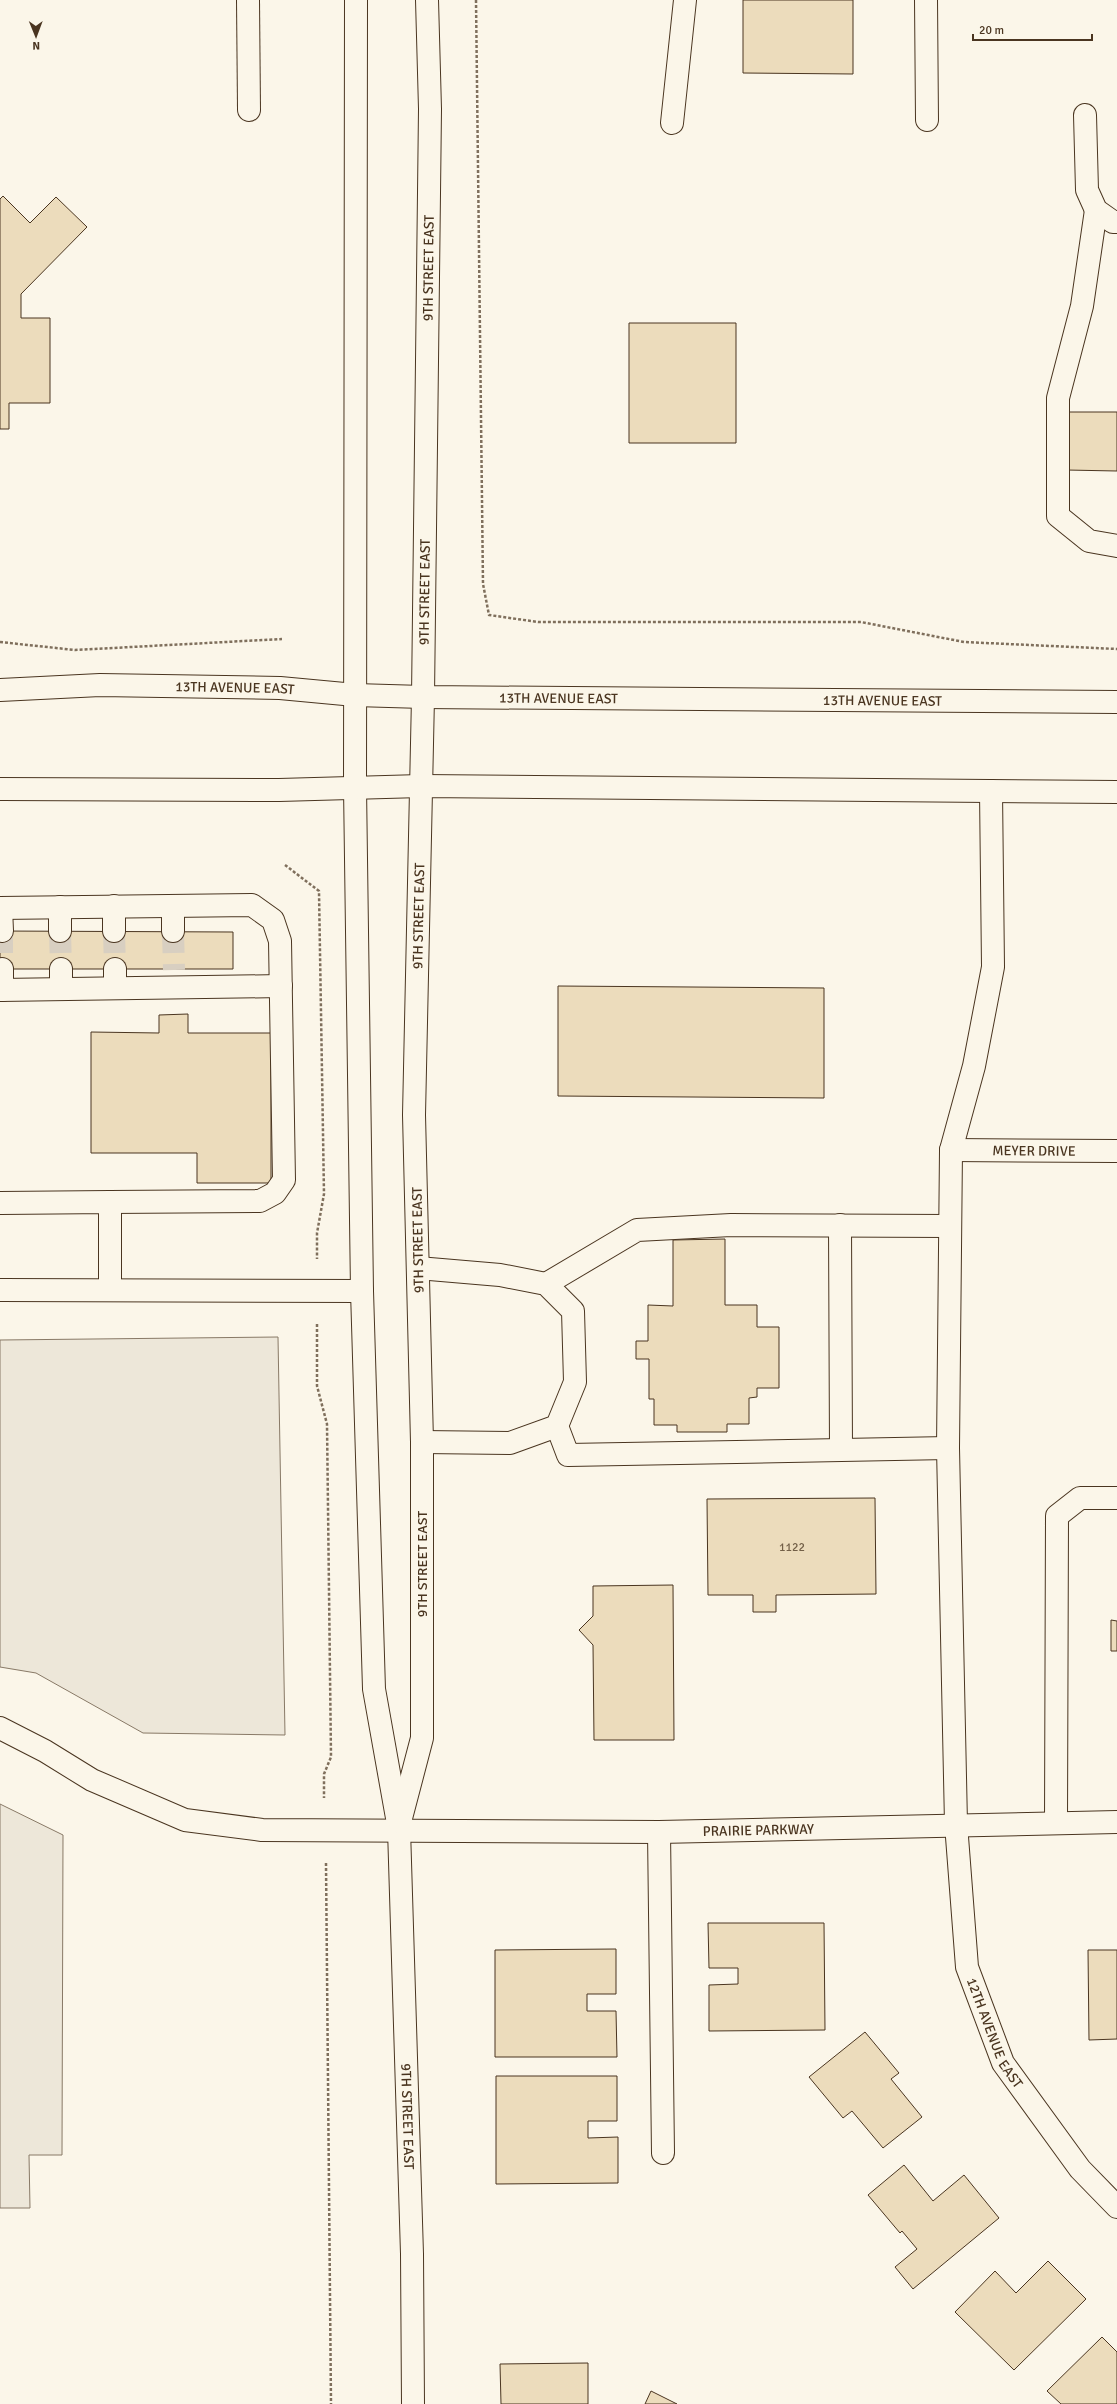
<svg xmlns="http://www.w3.org/2000/svg" width="1117" height="2404" font-family="Signika,sans-serif">
<style>
.parking{fill:#ede7d9;stroke:#887966}
.building{fill:#ecdcbc;stroke:#4a3520}
.lines{fill:none;stroke-linecap:round;stroke-linejoin:round}
.minor-tunnel{stroke:#d8cfc1;stroke-width:22;stroke-dasharray:22 11;stroke-linecap:butt}
.minor-casing{stroke:#4a3520;stroke-width:24}
.major-casing{stroke:#4a3520;stroke-width:24}
.path{stroke:#7f6f5c;stroke-width:2.5;stroke-dasharray:3 2;stroke-linecap:butt}
.minor{stroke:#fbf6e9;stroke-width:22}
.major{stroke:#fbf6e9;stroke-width:22}
.labels{text-anchor:middle;dominant-baseline:central;stroke-width:3;stroke-linejoin:round;paint-order:stroke}
.number-label{font-size:12px;fill:#725f47}
.street-label{font-size:14px;fill:#4a3520;stroke:#fbf6e9}
</style>
<rect width="100%" height="100%" fill="#fbf6e9"/>
<path class="parking" d="M 278,1337 L 285,1735 L 143,1733 L 36,1673 L 0,1667 L 0,1340 Z
M 0,1804 L 63,1835 L 62,2155 L 29,2155 L 30,2208 L 0,2208 Z"/>
<path class="building" d="M 743,0 L 853,0 L 853,74 L 743,73 Z
M 3,196 L 30,223 L 56,197 L 87,227 L 21,294 L 21,318 L 50,318 L 50,403 L 9,403 L 9,429 L 0,429 L 0,199 Z
M 629,323 L 736,323 L 736,443 L 629,443 Z
M 1066,412 L 1117,412 L 1117,471 L 1066,470 Z
M 0,931 L 233,932 L 233,969 L 0,969 Z
M 558,986 L 824,988 L 824,1098 L 558,1096 Z
M 188,1014 L 188,1033 L 271,1033 L 271,1183 L 197,1183 L 197,1153 L 91,1153 L 91,1032 L 159,1033 L 159,1015 Z
M 725,1239 L 725,1305 L 757,1305 L 757,1327 L 779,1327 L 779,1388 L 757,1388 L 757,1397 L 749,1398 L 749,1424 L 727,1424 L 727,1432 L 677,1432 L 677,1425 L 654,1425 L 654,1399 L 649,1399 L 649,1359 L 636,1359 L 636,1341 L 648,1341 L 648,1305 L 673,1306 L 673,1240 Z
M 875,1498 L 876,1594 L 776,1595 L 776,1612 L 753,1612 L 753,1595 L 708,1595 L 707,1499 Z
M 673,1585 L 674,1740 L 594,1740 L 593,1645 L 579,1630 L 593,1616 L 593,1586 Z
M 1111,1620 L 1117,1621 L 1117,1651 L 1111,1651 Z
M 708,1923 L 824,1923 L 825,2030 L 709,2031 L 709,1985 L 738,1984 L 738,1968 L 709,1968 Z
M 616,1949 L 616,1994 L 587,1994 L 587,2011 L 616,2011 L 617,2057 L 495,2057 L 495,1950 Z
M 1088,1950 L 1117,1950 L 1117,2039 L 1089,2040 Z
M 865,2032 L 899,2073 L 891,2079 L 922,2117 L 883,2148 L 852,2111 L 843,2118 L 809,2077 Z
M 496,2076 L 617,2076 L 617,2121 L 588,2121 L 588,2138 L 618,2137 L 618,2183 L 496,2184 Z
M 904,2165 L 933,2201 L 964,2175 L 999,2218 L 913,2289 L 895,2267 L 917,2249 L 902,2231 L 900,2233 L 868,2195 Z
M 1048,2261 L 1086,2299 L 1014,2370 L 955,2312 L 995,2271 L 1016,2293 Z
M 1102,2337 L 1117,2352 L 1117,2404 L 1061,2404 L 1047,2391 Z
M 588,2363 L 588,2404 L 501,2404 L 500,2364 Z
M 651,2391 L 677,2404 L 645,2404 Z"/>
<g class="lines">
<path class="minor-tunnel" d="M 2,931 L 2,969
M 60,931 L 61,969
M 114,931 L 115,969
M 173,931 L 174,970"/>
<g class="minor-casing">
<g id="minor">
<path d="M 248,0 L 249,110"/>
<path d="M 926,0 L 927,120"/>
<path d="M 1085,115 L 1087,190 L 1096,210 L 1113,222 L 1117,222"/>
<path d="M 672,123 L 685,0"/>
<path d="M 1096,210 L 1082,306 L 1058,398 L 1058,516 L 1089,541 L 1117,546"/>
<path id="s1" d="M 991,791 L 993,967 L 974,1066 L 951,1150 L 948,1448 L 956,1824 L 967,1967 L 1003,2063 L 1080,2169 L 1117,2207"/>
<path d="M 173,906 L 173,931"/>
<path d="M 0,908 L 252,905 L 273,920 L 280,941 L 284,1180 L 275,1193 L 260,1201 L 110,1202"/>
<path d="M 1,908 L 2,931"/>
<path d="M 60,931 L 60,907"/>
<path d="M 114,931 L 114,906"/>
<path d="M 2,969 L 2,990"/>
<path d="M 61,969 L 61,989"/>
<path d="M 115,969 L 115,988"/>
<path d="M 0,990 L 281,986"/>
<path id="s2" d="M 951,1150 L 1117,1151"/>
<path d="M 0,1203 L 110,1202 L 110,1290"/>
<path d="M 840,1225 L 841,1449"/>
<path d="M 418,1268 L 500,1275 L 546,1284 L 573,1311 L 575,1382 L 557,1426 L 510,1443 L 422,1442"/>
<path d="M 546,1284 L 637,1230 L 731,1225 L 950,1226"/>
<path d="M 0,1290 L 362,1291"/>
<path d="M 557,1426 L 568,1455 L 948,1448"/>
<path id="s3" d="M 0,1728 L 45,1751 L 92,1780 L 185,1820 L 262,1830 L 659,1832 L 1117,1822"/>
<path d="M 1056,1822 L 1057,1516 L 1080,1498 L 1117,1498"/>
<path d="M 659,1832 L 663,2153"/>
</g>
</g>
<g class="major-casing">
<g id="major">
<path id="s4" d="M 356,0 L 355,787 L 362,1291 L 374,1689 L 399,1829 L 412,2254 L 413,2404"/>
<path id="s5" d="M 0,690 L 100,685 L 280,688 L 355,695 L 423,697 L 1117,702"/>
<path d="M 0,789 L 279,790 L 421,786 L 1117,792"/>
<path id="s6" d="M 400,1822 L 422,1738 L 422,1442 L 414,1115 L 423,697 L 430,109 L 427,0"/>
</g>
</g>
<path class="path" d="M 476,0 L 483,584 L 489,615 L 538,622 L 861,622 L 964,642 L 1117,649
M 0,642 L 75,650 L 282,639
M 285,865 L 319,891 L 324,1194 L 317,1233 L 317,1259
M 317,1324 L 317,1386 L 327,1424 L 331,1757 L 324,1774 L 324,1798
M 326,1863 L 331,2404"/>
<use href="#minor" class="minor"/>
<use href="#major" class="major"/>
</g>
<g class="labels">
<g class="number-label">
<text x="792" y="1547">1122</text>
</g>
<g class="street-label">
<text stroke="none"><textPath href="#s6" startOffset="1557">9TH STREET EAST</textPath></text>
<text stroke="none"><textPath href="#s6" startOffset="1233">9TH STREET EAST</textPath></text>
<text stroke="none"><textPath href="#s5" startOffset="235">13TH AVENUE EAST</textPath></text>
<text stroke="none"><textPath href="#s5" startOffset="559">13TH AVENUE EAST</textPath></text>
<text stroke="none"><textPath href="#s5" startOffset="883">13TH AVENUE EAST</textPath></text>
<text stroke="none"><textPath href="#s6" startOffset="909">9TH STREET EAST</textPath></text>
<text stroke="none"><textPath href="#s2" startOffset="83">MEYER DRIVE</textPath></text>
<text transform="translate(418 1240) rotate(-91)">9TH STREET EAST</text>
<text transform="translate(422 1564) rotate(-90)">9TH STREET EAST</text>
<text stroke="none"><textPath href="#s3" startOffset="781">PRAIRIE PARKWAY</textPath></text>
<text stroke="none"><textPath href="#s1" startOffset="1253">12TH AVENUE EAST</textPath></text>
<text stroke="none"><textPath href="#s4" startOffset="2119">9TH STREET EAST</textPath></text>
</g>
</g>
<g transform="translate(36 36) rotate(179)" stroke="#fbf6e9" stroke-width="3" paint-order="stroke">
<path d="M0-3L7 15L0 10L-7 15Z" fill="#4a3520"/>
<text y="-6" font-size="11" font-weight="bold" text-anchor="middle" fill="#4a3520">N</text>
</g>
<path d="M973 34v6h119v-6" fill="none" stroke="#4a3520" stroke-width="2"/>
<text x="979" y="34" font-size="12" fill="#4a3520" stroke="#fbf6e9" stroke-width="3" paint-order="stroke">20 m</text>
</svg>
